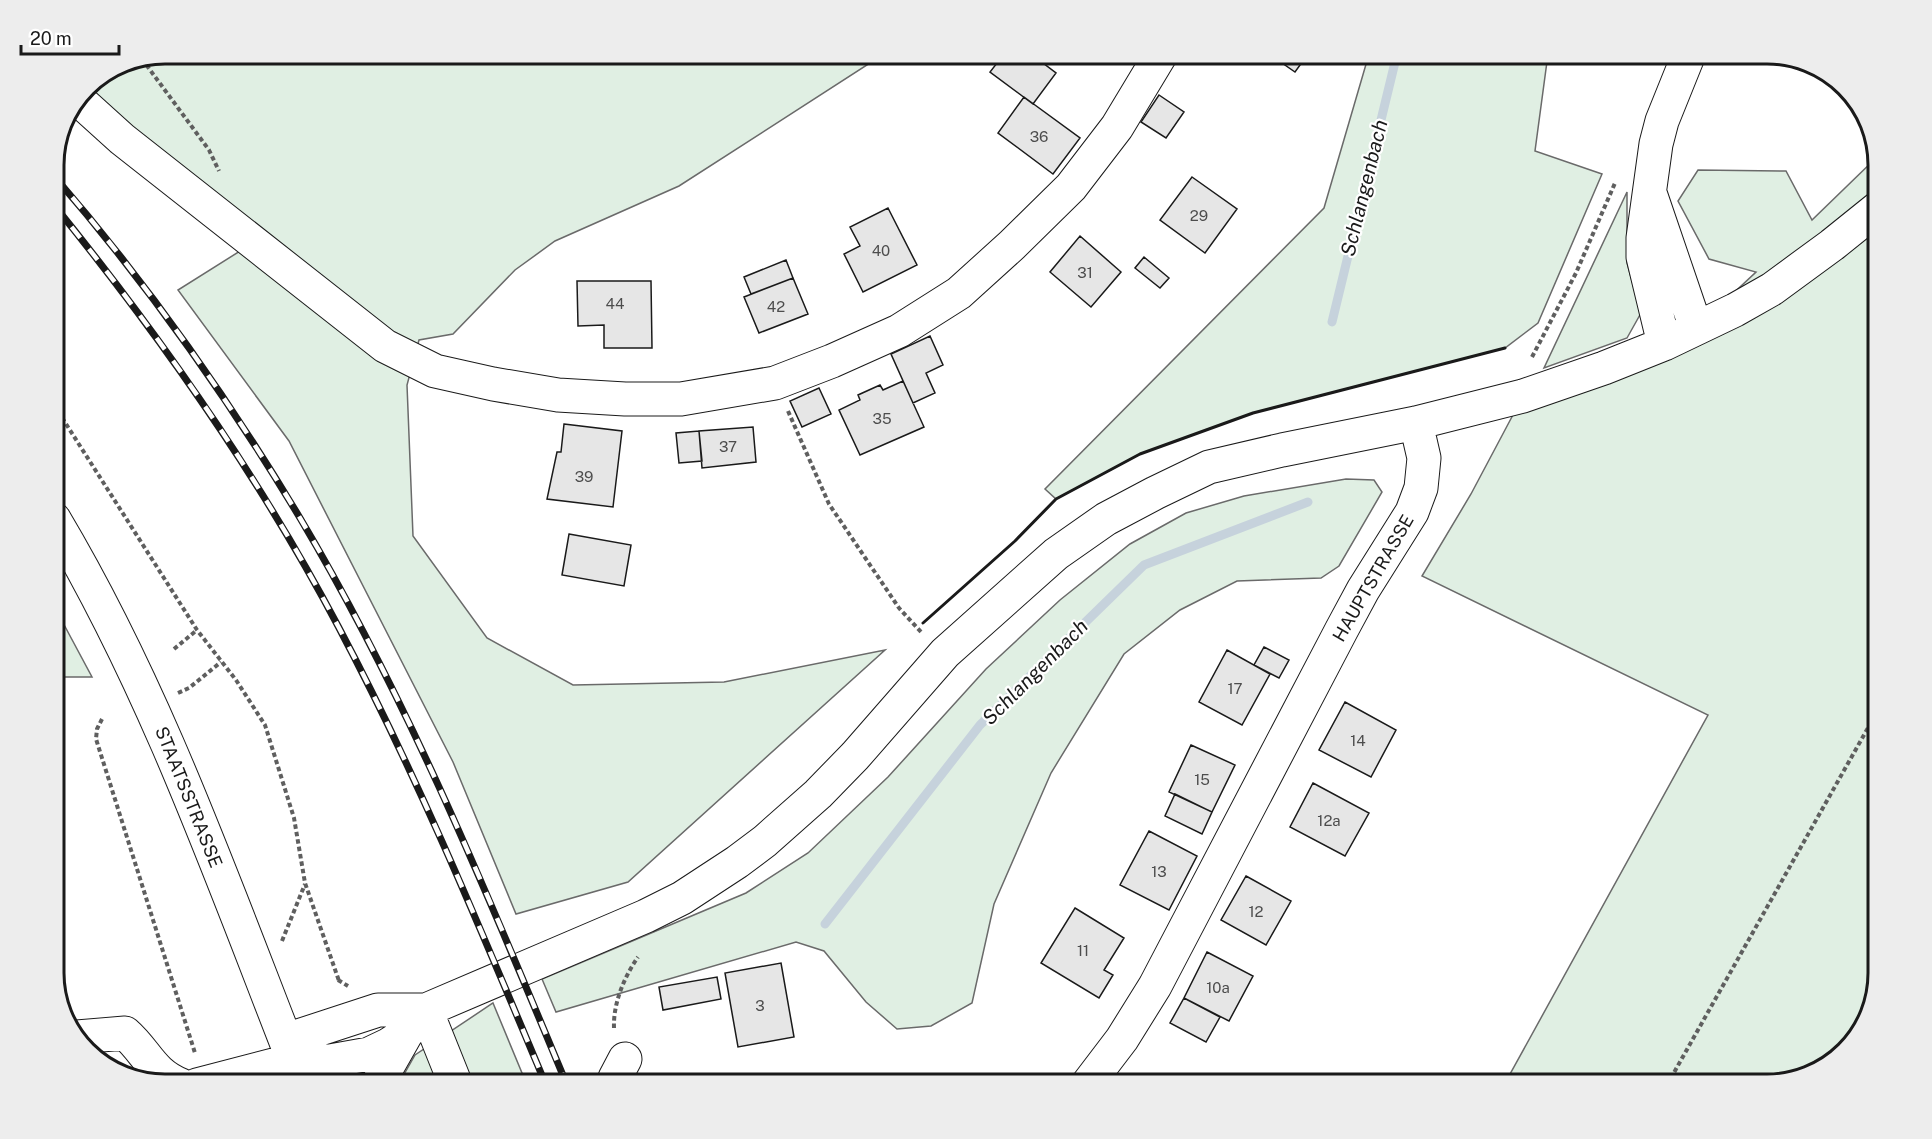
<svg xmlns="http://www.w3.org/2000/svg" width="1932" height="1139" font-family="'Public Sans',sans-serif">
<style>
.green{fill:#e0efe3;stroke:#6a6a6a;stroke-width:1.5}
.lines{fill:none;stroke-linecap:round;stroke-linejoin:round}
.stream{stroke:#c6d2dc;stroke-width:9}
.building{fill:#e6e6e6;stroke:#1a1a1a;stroke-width:1.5}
.minor-casing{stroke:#1a1a1a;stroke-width:35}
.major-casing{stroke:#1a1a1a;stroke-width:35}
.path{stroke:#5f5f5f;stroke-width:4;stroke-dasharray:4.5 3;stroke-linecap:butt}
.minor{stroke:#fff;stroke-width:33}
.major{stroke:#fff;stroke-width:33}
.rail-casing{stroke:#1a1a1a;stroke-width:7}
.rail{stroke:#fff;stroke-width:4.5;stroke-dasharray:14;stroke-linecap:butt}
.wall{stroke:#1a1a1a;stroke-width:3}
.labels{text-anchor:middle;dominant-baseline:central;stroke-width:4.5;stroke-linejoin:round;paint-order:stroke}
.number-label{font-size:15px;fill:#4d4d4d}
.street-label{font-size:18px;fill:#1a1a1a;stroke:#fff}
.water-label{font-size:20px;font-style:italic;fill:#1a1a1a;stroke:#fff}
.rim{fill:none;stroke:#1a1a1a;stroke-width:3}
</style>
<rect width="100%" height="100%" fill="#fff"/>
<path class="green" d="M 166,54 L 884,54 L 679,186 L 555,241 L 515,270 L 453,334 L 419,340 L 407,385 L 413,536 L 487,638 L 573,685 L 724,682 L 885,650 L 628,882 L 516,914 L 453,762 L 289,441 L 178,290 L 256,241 L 84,93 L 87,86 L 123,62 Z
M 1369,54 L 1548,54 L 1535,151 L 1602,174 L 1538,323 L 1505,348 L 1253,413 L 1140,454 L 1056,499 L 1045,489 L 1324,208 Z
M 1877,157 L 1878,974 L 1863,1029 L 1823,1070 L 1767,1085 L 1504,1085 L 1708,715 L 1422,576 L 1471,494 L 1523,396 L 1696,328 L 1756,272 L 1709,259 L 1678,201 L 1698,170 L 1786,171 L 1812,220 Z
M 1627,192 L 1627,263 L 1641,313 L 1627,338 L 1544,368 Z
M 1346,479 L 1374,480 L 1382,492 L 1339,566 L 1321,578 L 1237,581 L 1180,610 L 1124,654 L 1051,773 L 994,904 L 972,1003 L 931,1026 L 897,1029 L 866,1002 L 824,951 L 796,942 L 556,1012 L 542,979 L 746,893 L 808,853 L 888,777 L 986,669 L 1060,600 L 1130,544 L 1186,513 L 1244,496 Z
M 54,606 L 92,677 L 54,677 Z
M 493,1003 L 527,1085 L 398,1085 L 415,1055 Z"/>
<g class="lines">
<path class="stream" d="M 1332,322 L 1397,54
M 825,924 L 980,725 L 1144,565 L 1308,502"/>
</g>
<path class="building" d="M 1004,54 L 1031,54 L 1056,73 L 1033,104 L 990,72 Z
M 1269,54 L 1308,54 L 1295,72 Z
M 1616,54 L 1644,54 L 1640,64 Z
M 1159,95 L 1184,112 L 1166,138 L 1141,122 Z
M 1024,97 L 1080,138 L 1053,174 L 998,133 Z
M 1192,177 L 1237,209 L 1205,253 L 1160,220 Z
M 888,208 L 917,265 L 863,292 L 844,254 L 860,246 L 850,227 Z
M 1080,236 L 1121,272 L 1091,307 L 1050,272 Z
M 1144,257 L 1169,278 L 1160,288 L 1135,268 Z
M 786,260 L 793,278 L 751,294 L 744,277 Z
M 793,278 L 808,314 L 759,333 L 744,297 Z
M 577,281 L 651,281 L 652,348 L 604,348 L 604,325 L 578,326 Z
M 930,336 L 943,365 L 926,373 L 935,393 L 913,403 L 891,354 Z
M 903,381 L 924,427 L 860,455 L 839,410 L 860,400 L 858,395 L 880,385 L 883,390 Z
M 819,388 L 831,414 L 802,427 L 790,401 Z
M 564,424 L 622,431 L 613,507 L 547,499 L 557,452 L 561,452 Z
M 753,427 L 756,462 L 702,468 L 699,431 Z
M 699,431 L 702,461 L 679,463 L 676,433 Z
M 569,534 L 631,545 L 624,586 L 562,575 Z
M 1264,647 L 1289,660 L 1279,678 L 1254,665 Z
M 1227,650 L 1270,674 L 1242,725 L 1199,702 Z
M 1345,702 L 1396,730 L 1371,777 L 1319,750 Z
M 1191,745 L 1235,765 L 1212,812 L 1169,792 Z
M 1313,783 L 1369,813 L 1345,856 L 1290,827 Z
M 1175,794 L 1212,812 L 1202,834 L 1165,816 Z
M 1149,831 L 1197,856 L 1169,910 L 1120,885 Z
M 1246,876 L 1291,901 L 1266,945 L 1221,920 Z
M 1075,908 L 1124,938 L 1104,970 L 1113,975 L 1099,998 L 1041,963 Z
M 1207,952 L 1253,976 L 1229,1021 L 1184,998 Z
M 781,963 L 794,1037 L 738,1047 L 725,973 Z
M 717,977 L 721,999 L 663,1010 L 659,987 Z
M 1184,998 L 1220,1017 L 1206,1042 L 1170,1023 Z"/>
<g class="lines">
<g class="minor-casing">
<path id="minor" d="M 80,101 L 122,139 L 385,346 L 435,371 L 493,384 L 558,395 L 625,399 L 681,399 L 775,383 L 832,361 L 899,331 L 959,293 L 1012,245 L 1071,187 L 1117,127 L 1161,54
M 1651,196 L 1696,328
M 1664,344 L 1643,257 L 1643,238 L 1656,144 L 1662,121 L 1689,54
M 426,1010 L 456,1085
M 77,1037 L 125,1033 C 147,1052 151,1073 181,1085
M 286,1040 L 378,1010 L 426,1010 L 646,916 L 682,898 L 737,862 L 765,841 L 818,794 L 855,756 L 945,653 L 1056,554 L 1106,519 L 1155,493 L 1209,467 L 1282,450 L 1416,423 L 1523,396 L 1604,368 L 1664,344 L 1735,310 L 1772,289 L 1832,245 L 1878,208
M 197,1085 L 293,1060 L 330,1061 L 369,1054 L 388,1045 L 407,1033
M 377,1085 L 406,1034
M 614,1085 L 615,1078 L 625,1059
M 1087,1085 L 1122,1039 L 1155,986 L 1342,629 L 1363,590 L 1412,512 L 1421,488 L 1424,458 L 1416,423"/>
</g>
<g class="major-casing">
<path id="major" d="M 54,519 C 160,697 227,893 303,1085"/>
</g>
<path class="path" d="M 142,59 L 209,150 L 219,171
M 1532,357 L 1576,273 L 1615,183
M 54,405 L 197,630 L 236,680 L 265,725 L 294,818 L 305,883 L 339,981
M 788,411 L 829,504 L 899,608 L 921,632
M 174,649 L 197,630
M 178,693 L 189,688 L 221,662
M 102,719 L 97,729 L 96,739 L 195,1053
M 282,941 L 305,884
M 338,980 L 348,986
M 614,1028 C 613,1004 624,977 638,957
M 1667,1085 L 1878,710"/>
<use href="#minor" class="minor"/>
<use href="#major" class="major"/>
<g class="rail-casing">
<path id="rail" d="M 54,176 C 146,282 228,398 300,518 C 407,698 487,893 567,1085
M 54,205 C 161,337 259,476 338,626 C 417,775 481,930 546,1085"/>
</g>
<use href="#rail" class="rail"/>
<path class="wall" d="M 923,623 L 1015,541 L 1056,499 L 1140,454 L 1253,413 L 1505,348"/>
</g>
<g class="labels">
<g class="number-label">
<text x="1039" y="136">36</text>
<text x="1199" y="215">29</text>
<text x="881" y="250">40</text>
<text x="1085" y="272">31</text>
<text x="615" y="303">44</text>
<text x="776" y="306">42</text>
<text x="882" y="418">35</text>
<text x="728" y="446">37</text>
<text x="584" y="476">39</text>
<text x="1235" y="688">17</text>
<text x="1358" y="740">14</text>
<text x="1202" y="779">15</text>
<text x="1329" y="820">12a</text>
<text x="1159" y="871">13</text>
<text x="1256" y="911">12</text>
<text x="1083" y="950">11</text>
<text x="1218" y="987">10a</text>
<text x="760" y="1005">3</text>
</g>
<g class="street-label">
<text transform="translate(1373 578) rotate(-60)">HAUPTSTRASSE</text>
<text transform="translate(189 797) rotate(68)">STAATSSTRASSE</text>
</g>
<g class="water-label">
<text transform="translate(1364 188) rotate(-76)">Schlangenbach</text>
<text transform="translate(1035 672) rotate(-45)">Schlangenbach</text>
</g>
</g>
<path d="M0 0H1932V1139H0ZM165 64H1767A101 101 0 0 1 1868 165V973A101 101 0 0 1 1767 1074H165A101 101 0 0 1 64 973V165A101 101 0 0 1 165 64Z" fill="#ededed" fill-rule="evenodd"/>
<path class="rim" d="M165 64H1767A101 101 0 0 1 1868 165V973A101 101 0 0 1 1767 1074H165A101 101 0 0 1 64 973V165A101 101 0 0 1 165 64Z"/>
<path d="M21 45v9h98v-9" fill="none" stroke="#1a1a1a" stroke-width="3"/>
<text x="30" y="45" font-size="18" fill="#1a1a1a" stroke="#ffffff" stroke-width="4.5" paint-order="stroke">20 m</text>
</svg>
